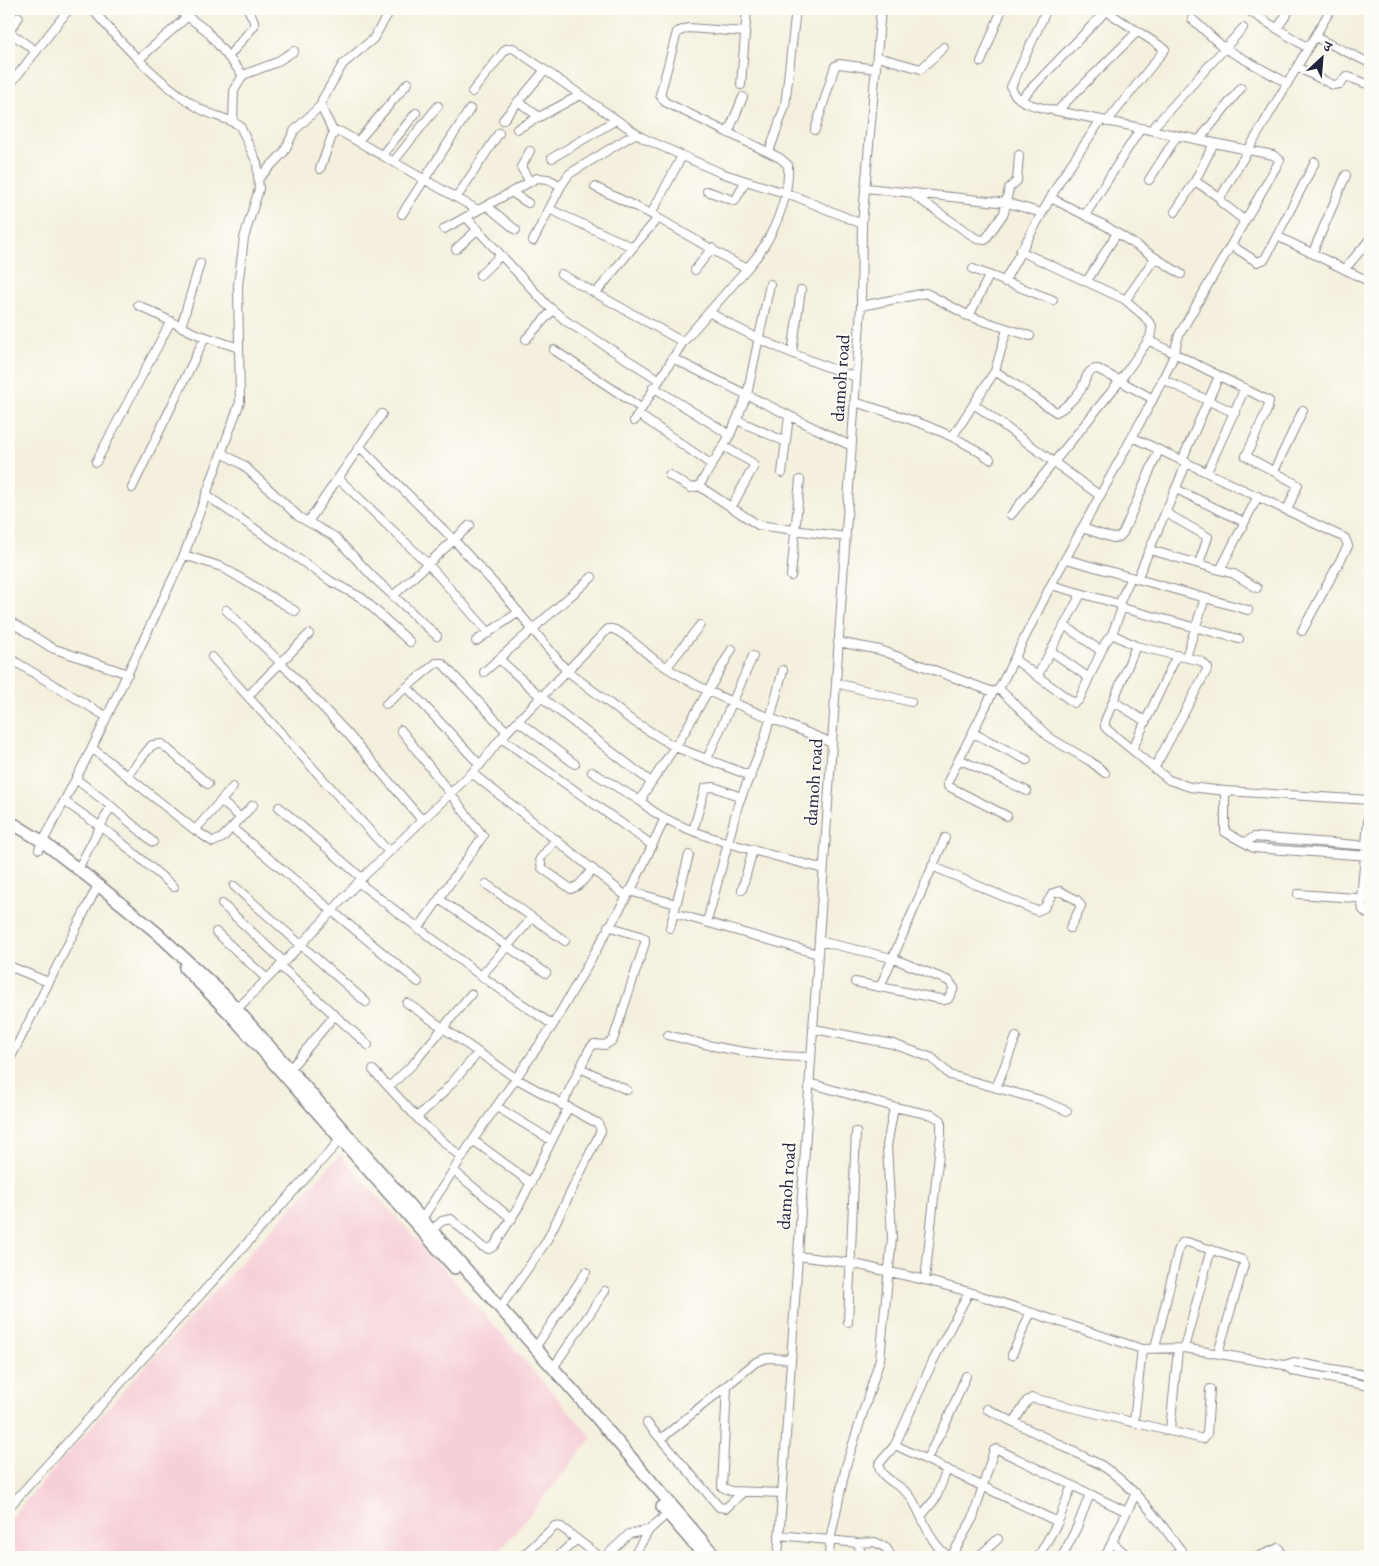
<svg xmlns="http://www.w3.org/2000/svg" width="1379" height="1566" font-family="'EB Garamond','Noto Serif Devanagari',serif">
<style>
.built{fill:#f6cfd7}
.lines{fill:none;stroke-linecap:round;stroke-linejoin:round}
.street-casing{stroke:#8b898c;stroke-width:10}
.primary-casing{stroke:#8b898c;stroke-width:14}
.street{stroke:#fff;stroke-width:8}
.primary{stroke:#fff;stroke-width:11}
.labels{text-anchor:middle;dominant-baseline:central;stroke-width:4;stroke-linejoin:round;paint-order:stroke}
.street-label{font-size:19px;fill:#22223b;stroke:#fdfcf7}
</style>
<rect width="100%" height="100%" fill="#fdfcf7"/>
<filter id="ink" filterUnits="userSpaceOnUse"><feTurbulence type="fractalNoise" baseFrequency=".02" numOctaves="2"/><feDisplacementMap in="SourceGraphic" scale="10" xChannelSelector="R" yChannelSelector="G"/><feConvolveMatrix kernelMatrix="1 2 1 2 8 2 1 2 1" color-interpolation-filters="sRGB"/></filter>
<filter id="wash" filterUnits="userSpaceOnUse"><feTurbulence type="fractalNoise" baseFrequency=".0096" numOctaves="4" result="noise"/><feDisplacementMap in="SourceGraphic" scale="20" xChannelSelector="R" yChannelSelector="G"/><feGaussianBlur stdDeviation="1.12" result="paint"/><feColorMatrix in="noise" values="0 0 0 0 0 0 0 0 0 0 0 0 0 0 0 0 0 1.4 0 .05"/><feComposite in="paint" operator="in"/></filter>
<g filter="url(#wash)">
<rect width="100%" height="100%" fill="#f4f0dd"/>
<path class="built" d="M 340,1155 L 466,1293 L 592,1438 L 495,1557 L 9,1557 L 9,1520 L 129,1384 Z"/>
</g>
<g filter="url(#ink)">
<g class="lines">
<g class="street-casing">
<path id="street" d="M 177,9 L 206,30 L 243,75
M 1047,9 L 1011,87 C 1015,104 1042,108 1057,111 L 1273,155 L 1280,160 L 1179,335 L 1172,360 L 1153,399 L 1051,585
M 1103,9 L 1165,49 L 1107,122
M 1246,9 L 1308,48
M 1192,19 L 1224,48 L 1287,83
M 1277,29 L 1290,9
M 9,31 L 19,17
M 9,32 L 36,51
M 1315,37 L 1370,63
M 228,57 L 254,26 L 254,21 L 248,9
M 878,57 L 921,69 L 944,47
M 139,59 L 187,17
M 981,62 L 1002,9
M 1297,67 L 1333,85 L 1340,84 L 1346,76 L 1370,85
M 741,85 L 747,9
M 9,86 L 69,9
M 472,92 L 506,49 L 513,48 L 643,138 L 721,173 L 797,197 L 862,224
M 1021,99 L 1106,11
M 518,101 L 539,117
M 1057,111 L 1138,31
M 503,120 L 545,70
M 233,121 L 234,91 L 243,75 L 275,63 L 294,51
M 517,129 L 580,95
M 815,130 L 835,66 L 839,64 L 876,69
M 1151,130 L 1243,28
M 334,133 L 322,109 L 322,100 L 343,64 L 373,39 L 391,9
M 728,133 L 743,97
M 1199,140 L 1241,88
M 358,141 L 408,83
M 530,151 L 521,167 L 530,182
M 769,152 L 785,106 L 796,9
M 382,155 L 416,113
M 552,158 L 616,120
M 394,161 L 438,106
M 320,169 L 332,136 L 337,131 L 341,132 L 478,210
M 259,178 L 284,152 L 294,131 L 321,105
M 1149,180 L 1177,136
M 1195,181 L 1220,198
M 595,187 L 651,214 L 737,264 L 746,267 L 750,265 C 772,240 790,198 788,165 L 780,158 L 665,102 L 660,95 L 677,32 L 688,28 L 745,32
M 866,188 L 1008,203 L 1042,213
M 707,191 L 735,201 L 745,182
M 511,192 L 528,203
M 912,194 L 977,239 L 985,240 L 1004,213 L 1009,188 L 1017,181 L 1019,155
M 457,197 L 499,133
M 1051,198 L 1106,226 L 1181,274
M 487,206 L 516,230
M 549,209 L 630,246 L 634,246 L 658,218
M 1175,212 L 1195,181 L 1214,143
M 402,214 L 470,109
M 651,214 L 682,156
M 1085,215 L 1141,128
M 466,217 L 546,304 L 566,321 L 658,379
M 1245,221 L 1221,202 L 1220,198 L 1331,9
M 444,229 L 537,178 L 548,179 L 561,186
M 1277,236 L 1370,282
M 533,241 L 561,186 L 569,174 L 636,133
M 1231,245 L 1257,262 L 1265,259 L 1315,162
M 456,249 L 478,229
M 1020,251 L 1124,299 L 1127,298 L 1155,258
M 1313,252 L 1346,175
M 973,269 L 1053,300
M 1345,269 L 1370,239
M 695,270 L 712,248
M 561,274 L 683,342
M 480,275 L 501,255
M 1087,281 L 1117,233
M 1004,282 L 1061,179 L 1101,120
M 596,293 L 634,246
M 138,305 L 194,333 L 239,348
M 861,306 L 926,293 L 969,316 L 989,276
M 709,312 C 755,340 805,360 856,377
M 965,315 L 1030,336
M 181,327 L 200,263
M 526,339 L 553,310
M 1148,340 L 1269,401 L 1268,408 L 1246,456 L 1298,485 L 1287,510
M 554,350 L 641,408
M 792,353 L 801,290
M 672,358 L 851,446
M 995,371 L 1056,412 C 1064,409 1074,399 1080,391 C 1086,383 1085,369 1098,369 L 1153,399
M 1162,379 L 1235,413
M 653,387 L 730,435
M 854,402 C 902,416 949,430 990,459
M 974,404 L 1099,495
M 638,414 L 712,465
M 737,420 L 786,442
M 634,421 L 683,342 L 750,265
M 953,436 L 995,371 L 1007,329
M 1132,437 L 1345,538 L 1348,546 L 1302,631
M 723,446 L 751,462 L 754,466 L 731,508
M 360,447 L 454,540 L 502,592 L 566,670 L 630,719 L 675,747 L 751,776
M 222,453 L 243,465 L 299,517 L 335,537 L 373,577 L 437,636
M 1182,460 L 1219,376
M 96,462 L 171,321
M 1274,471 L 1303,410
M 1207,472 L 1245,388
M 782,473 L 789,416
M 669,475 L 691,488 L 699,486 L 730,435 L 747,395 L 770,284
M 338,478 L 428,564 L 489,633
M 699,486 L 758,525 L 845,537
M 132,488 L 205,337
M 1176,489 L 1244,522
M 206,495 L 332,582 L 362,598 L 410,642
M 1166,513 L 1208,537 L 1199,563
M 1011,515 L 1120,381 L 1150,338 L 1152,326 L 1143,315 L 1124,299
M 308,522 L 382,414
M 1082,528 L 1113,538 L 1119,537 L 1123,533 L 1159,450
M 1150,550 L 1234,574 L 1257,588
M 184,555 L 222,567 L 295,611
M 1066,559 L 1248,610
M 1220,570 L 1258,496
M 791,576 L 800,480
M 1137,579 L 1187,462
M 393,596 L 470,525
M 1119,604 L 1131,577
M 1122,608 L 1239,639
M 226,610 L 280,662 L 349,735 L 422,820
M 11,622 L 52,648 L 128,674
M 1064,625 L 1101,651
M 476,641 L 519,612
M 838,642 L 880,650 L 993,692 L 999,689 L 1051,585 L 1119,604 L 1122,608 L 1112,634 L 1136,646 L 1105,721 L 1105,727 L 1109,731 L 1169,780 L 1190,787 L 1225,791 L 1225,832 L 1254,848 L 1370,856
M 1136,646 L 1201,661 L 1208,668 L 1154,769
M 732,649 L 684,733 L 643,795 L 642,802 C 672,834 779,856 823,869
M 1051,651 L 1089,678
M 212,657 L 389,852
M 1186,657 L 1205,598
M 9,658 L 107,717
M 499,659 L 541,697 L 651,782
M 1014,659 L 1074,703 L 1079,700 L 1105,643 L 1112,634
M 667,667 L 700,625
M 484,672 L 592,577
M 1038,675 L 1081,594
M 836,683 L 911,702
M 407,687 L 480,765
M 999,689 L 1050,738 L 1090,761 L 1105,773
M 993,692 L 948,781 L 948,786 L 1007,816
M 248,696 L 309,634
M 1113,701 L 1145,721
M 386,704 L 436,663 L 442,663 L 507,732
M 518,721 L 575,764
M 401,730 L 483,836 L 418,929
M 973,733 L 1027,760
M 501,738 L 652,845
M 92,748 L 195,830 L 213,842 L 222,838 L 253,805
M 1132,750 L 1177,655
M 707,759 L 753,656
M 959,759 L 1027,791
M 592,772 L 642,802
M 472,773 L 626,896
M 127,776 L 152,745 L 162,744 L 208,784
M 76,779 L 111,806 L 153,842
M 1225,791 L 1370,800
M 1370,800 L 1361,899 L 1363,910 L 1370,916
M 64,801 L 115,837 L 174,887
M 221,801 L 241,818
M 279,807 L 362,878
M 232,828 L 418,982
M 195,830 L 233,787
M 693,831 L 705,788 L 714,787 L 741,797
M 556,839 L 540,859 L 542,868 L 571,889 L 579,885 L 593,869
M 1245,842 L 1254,837 L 1370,846
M 39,849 L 92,748 L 184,555 L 240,402 L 238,286 L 244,238 L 259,189 L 257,163 L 240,126 C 227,117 210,116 197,107 C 157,82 123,45 92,9
M 932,866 L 1037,911 L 1044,908 L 1053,893 L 1060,891 L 1077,900 L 1081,906 L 1070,928
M 78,869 L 111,806
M 358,882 L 481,976 L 553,1025
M 486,884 L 565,941
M 234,886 L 366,1002
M 742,890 L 753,849
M 629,891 L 676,904
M 1298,894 L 1370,899
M 439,899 L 546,973
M 222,904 L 284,962
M 674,913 L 818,954
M 707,922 L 738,805 L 764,741 L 783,670
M 670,928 L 689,855
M 216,932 L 266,978
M 819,941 L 892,958 L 949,981 L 954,988 L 948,999 L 945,1000 L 855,982
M 9,966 L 48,982
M 280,966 L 368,1045
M 481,976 L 532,918
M 880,987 L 945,838
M 407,1003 L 517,1079 L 593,1121 L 598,1123 L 601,1131 L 546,1242 L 500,1308
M 237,1009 L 301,945 L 362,878 L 480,765 L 501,738 L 608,629 C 619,626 645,653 655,660 C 708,697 773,718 832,743
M 814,1029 L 893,1044 L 932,1058 L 950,1075 L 1041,1100 L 1067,1111
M 668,1035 C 716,1048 761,1057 811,1057
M 9,1061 L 95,891
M 580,1068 L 627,1090
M 290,1069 L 334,1016
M 373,1070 L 421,1122 L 462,1158
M 809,1083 L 894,1107 L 932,1115 L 941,1120 L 941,1135 L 925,1280
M 389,1087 L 413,1064 L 471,994
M 996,1088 L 1016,1037
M 562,1105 L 590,1048 L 594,1044 L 605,1045 L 613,1040 L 645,943 L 645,939 L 640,936 L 608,926
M 497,1107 L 551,1140
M 417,1117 L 443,1093 L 478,1053
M 473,1140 L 531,1183
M 454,1171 L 512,1219
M 422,1219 L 473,1140 L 553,1025 L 633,886 L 665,818
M 432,1230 L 442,1221 L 451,1219 L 481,1246 L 489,1249 L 494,1246 L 519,1206 L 568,1108
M 798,1256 L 850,1263 L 925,1280 L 969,1292 L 1142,1349 L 1184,1348 L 1284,1365 L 1293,1371 L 1370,1386
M 848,1322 L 856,1132
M 535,1348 L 586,1272
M 1155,1348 L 1178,1251 L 1182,1243 L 1187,1242 L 1243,1260 L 1244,1265 L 1218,1353
M 1184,1348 L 1211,1249
M 1012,1355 L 1030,1314
M 1284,1365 L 1294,1362 L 1370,1376
M 553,1368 L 605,1291
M 727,1387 L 722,1487 L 731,1491 L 782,1493
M 987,1409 L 1101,1465 C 1137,1488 1161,1524 1186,1557
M 1014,1422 L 1027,1401 L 1032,1398 L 1203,1439 L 1207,1434 L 1210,1389
M 1134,1422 L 1142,1349
M 647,1423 L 719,1507 L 726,1508 L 743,1492
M 1170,1430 L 1178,1349
M 662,1438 L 756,1362 L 767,1358 L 791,1359
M 895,1445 L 1058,1522
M 926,1460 L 946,1423 L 966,1376
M 9,1507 L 341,1139
M 921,1516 L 936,1498 L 947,1469
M 779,1535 L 858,1543 L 875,1542 L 886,1548 L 892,1557
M 858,1543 L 862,1557
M 1113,1543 L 1129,1557
M 522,1557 L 555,1526 L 561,1527 L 600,1557
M 557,1557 L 577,1539
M 605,1557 L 629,1534 L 649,1530
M 633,1557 L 649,1530 L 668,1513
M 778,1557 L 861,306 L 862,224 L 881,9
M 829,1557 L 830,1540 L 846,1466 L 880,1359 L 892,1238 L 887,1146 L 894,1107
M 950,1557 C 928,1544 924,1516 910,1496 C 903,1486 878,1478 879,1464 L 895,1445 L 932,1363 L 969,1292
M 951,1557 L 973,1518 L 994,1450 L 997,1449 L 1125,1511
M 978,1557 L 998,1539
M 1038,1557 L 1058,1522 L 1072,1485
M 1062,1557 L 1077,1527 L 1090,1494
M 1105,1557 L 1136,1493
M 1173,1557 L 1181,1550
M 1257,1557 L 1279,1548 L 1282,1557"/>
</g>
<g class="primary-casing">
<path id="primary" d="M 9,821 L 43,842 L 92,880 L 156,932 L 225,996 L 591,1411 L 716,1557
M 185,968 L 232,1016 L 455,1268
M 662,1507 L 705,1557"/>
</g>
<use href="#street" class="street"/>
<use href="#primary" class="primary"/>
</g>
</g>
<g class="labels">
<g class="street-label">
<text transform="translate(840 378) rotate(-86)">damoh road</text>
<text transform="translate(813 782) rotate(-86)">damoh road</text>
<text transform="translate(786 1186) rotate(-86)">damoh road</text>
</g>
</g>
<rect width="1379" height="1566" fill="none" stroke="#fdfcf7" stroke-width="30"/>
<g transform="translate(1322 58) rotate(26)" stroke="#fdfcf7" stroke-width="4" paint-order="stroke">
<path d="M0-4L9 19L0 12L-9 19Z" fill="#22223b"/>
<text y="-8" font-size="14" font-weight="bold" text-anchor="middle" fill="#22223b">उ</text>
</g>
</svg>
